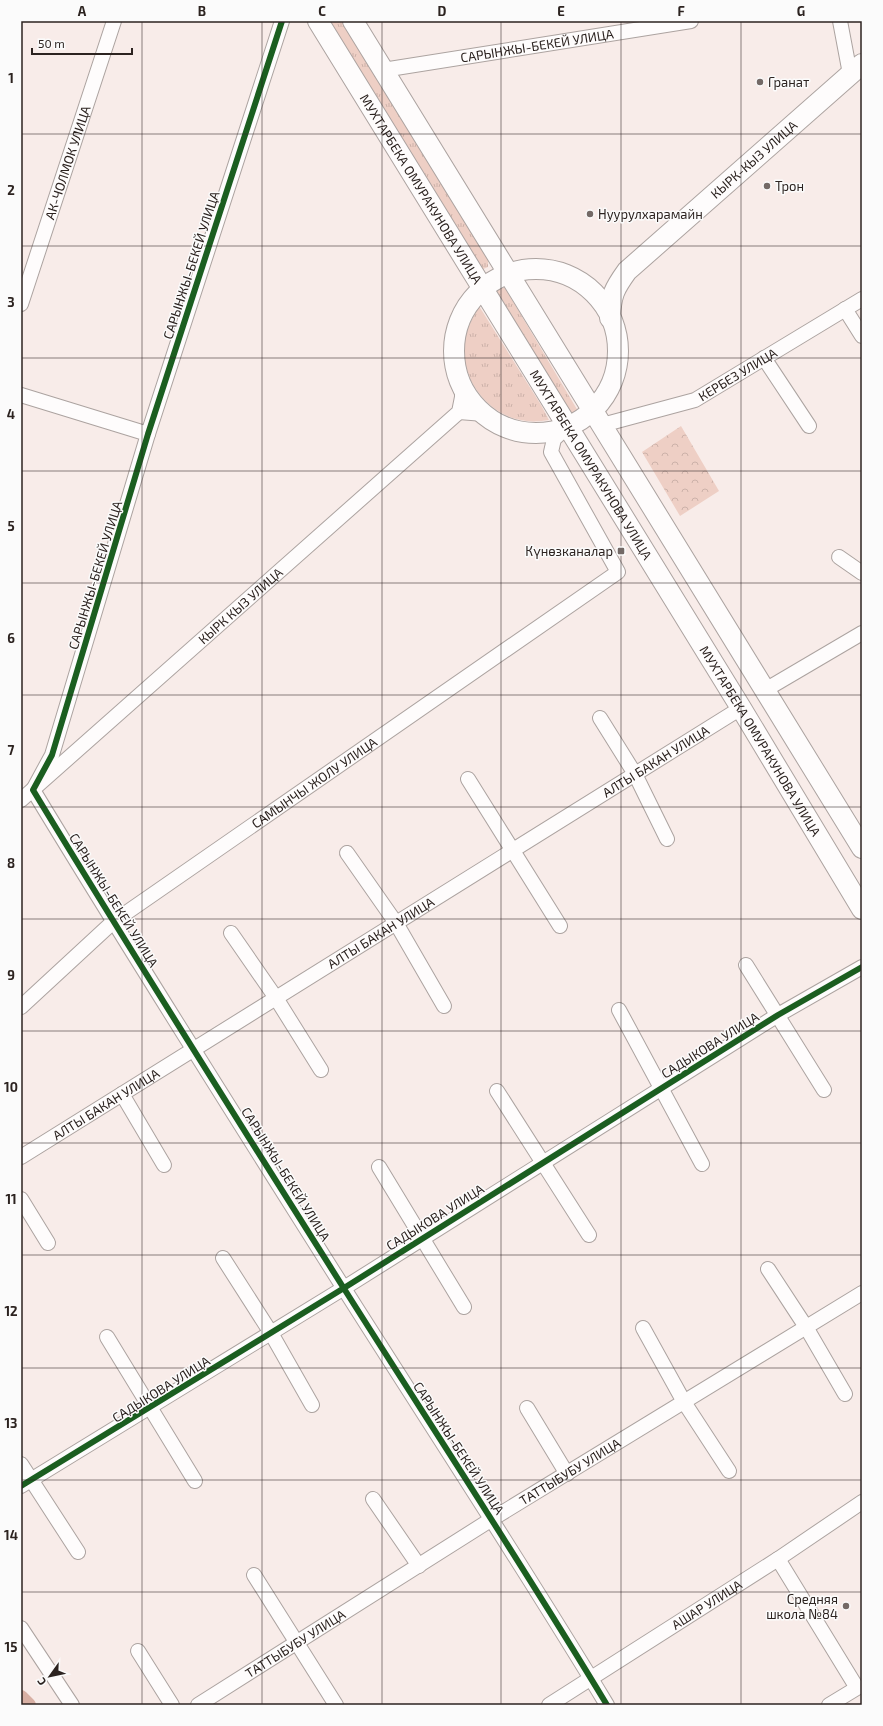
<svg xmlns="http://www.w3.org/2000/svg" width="883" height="1726" font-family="'Exo 2',sans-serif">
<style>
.grass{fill:url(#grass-tufts)}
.park{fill:url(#park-crowns)}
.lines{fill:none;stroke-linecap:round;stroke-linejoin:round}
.canal{stroke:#d8b0a4;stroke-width:14}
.street-casing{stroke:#aca3a0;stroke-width:16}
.secondary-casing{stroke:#aca3a0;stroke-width:22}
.street{stroke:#fefcfc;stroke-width:14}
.secondary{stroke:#fefcfc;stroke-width:20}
.cycleway-casing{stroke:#fbfbfb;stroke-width:8}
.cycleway{stroke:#1b5e20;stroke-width:6}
.grid{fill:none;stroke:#2c2320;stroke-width:1;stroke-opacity:0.55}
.poi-dot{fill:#736966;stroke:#fbfbfb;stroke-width:1.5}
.labels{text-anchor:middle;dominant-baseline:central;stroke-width:3;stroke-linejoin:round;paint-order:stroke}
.street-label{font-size:13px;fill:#2c2320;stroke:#fbfbfb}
.poi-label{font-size:13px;fill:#2c2320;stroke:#fbfbfb;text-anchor:start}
.neatline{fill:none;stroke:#2c2320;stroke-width:1.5}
.grid-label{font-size:13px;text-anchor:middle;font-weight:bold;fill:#2c2320}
</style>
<defs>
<pattern id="grass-tufts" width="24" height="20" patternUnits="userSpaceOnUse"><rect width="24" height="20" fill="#eecfc5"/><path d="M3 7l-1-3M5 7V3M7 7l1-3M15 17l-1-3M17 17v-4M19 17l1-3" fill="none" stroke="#ccb1a9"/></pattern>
<pattern id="park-crowns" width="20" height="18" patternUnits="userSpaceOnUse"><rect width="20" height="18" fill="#eecfc5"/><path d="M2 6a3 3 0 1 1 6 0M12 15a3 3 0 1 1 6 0" fill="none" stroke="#ccb1a9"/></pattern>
</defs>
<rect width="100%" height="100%" fill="#f8ece9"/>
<path class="grass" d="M 326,21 L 342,21 L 488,259 L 488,267 L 481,270 Z
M 499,287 L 505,288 L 578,411 L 569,416 L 495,292 Z
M 479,306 L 541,405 L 549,420 C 542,421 534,422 527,421 C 491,418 462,383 464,346 C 465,331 472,319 479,306 Z"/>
<path class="park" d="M 681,426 L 719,491 L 680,516 L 642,452 Z"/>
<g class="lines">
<path class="canal" d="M 21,1697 L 29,1705"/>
<g class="street-casing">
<g id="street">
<path d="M 282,21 L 148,434 L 52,755 L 33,790 C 134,957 239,1122 343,1287 C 431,1426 522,1564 607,1705"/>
<path d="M 840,21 L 850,74"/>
<path id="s1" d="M 383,70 L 691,21"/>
<path id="s2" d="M 21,304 L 114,21"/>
<path d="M 845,309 L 862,336"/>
<path d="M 764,358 L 809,426"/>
<path d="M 21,395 L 148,434"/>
<path d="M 459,412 L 484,414"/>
<path id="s3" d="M 602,425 L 695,400 L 862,299"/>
<path d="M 839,557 L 862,573"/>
<path d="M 765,690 L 862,633"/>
<path d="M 600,718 L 635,774 L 667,839"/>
<path d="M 468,779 L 560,926"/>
<path id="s4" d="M 21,800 L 459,412 L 462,397 L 462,385"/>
<path d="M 347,853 L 396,923 L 444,1006"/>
<path d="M 231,933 L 276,998 L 321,1070"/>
<path d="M 746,965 L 824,1090"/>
<path id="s5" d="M 21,1007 L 113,922 L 618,572 L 551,452 L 554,439 L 567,427"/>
<path d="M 619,1010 L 702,1164"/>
<path d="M 497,1091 L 589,1235"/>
<path d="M 122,1094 L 164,1165"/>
<path id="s6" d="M 21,1157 L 741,708"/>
<path d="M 379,1167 L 464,1307"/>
<path d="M 21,1199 L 48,1243"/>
<path d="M 223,1258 L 271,1333 L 312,1405"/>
<path d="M 768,1269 L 806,1327 L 845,1394"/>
<path d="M 643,1328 L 684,1402 L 729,1471"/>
<path d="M 107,1337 L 195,1481"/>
<path d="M 527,1408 L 567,1474"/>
<path d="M 21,1464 L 78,1552"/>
<path d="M 21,1486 L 344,1288 L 778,1015 L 862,967"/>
<path d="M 373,1499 L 419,1566"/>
<path d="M 778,1559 L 857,1688 L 829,1705"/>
<path d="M 254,1575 L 336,1705"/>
<path d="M 21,1628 L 72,1705"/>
<path d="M 138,1651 L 172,1705"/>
<path id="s7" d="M 198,1705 L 492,1519 L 862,1293"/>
<path id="s8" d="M 549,1705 L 778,1559 L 862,1502"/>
</g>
</g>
<g class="secondary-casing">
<g id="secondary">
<path id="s9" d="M 318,21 L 741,708 L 862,909"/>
<path d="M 353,21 L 862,848"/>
<circle cx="536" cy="351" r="82"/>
<path id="s10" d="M 610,318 C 611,295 614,289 627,271 L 862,64"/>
</g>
</g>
<use href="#street" class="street"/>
<use href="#secondary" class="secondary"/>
<g class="cycleway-casing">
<path id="cycleway" d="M 282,21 L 148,434 L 52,755 L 33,790 C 134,957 239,1122 343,1287 C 431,1426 522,1564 607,1705
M 21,1486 L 344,1288 L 778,1015 L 862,967"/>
</g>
<use href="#cycleway" class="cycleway"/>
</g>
<path class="grid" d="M 142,21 L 142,1705M 262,21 L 262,1705M 382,21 L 382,1705M 501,21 L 501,1705M 621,21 L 621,1705M 741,21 L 741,1705M 21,134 L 862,134M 21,246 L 862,246M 21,358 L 862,358M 21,471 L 862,471M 21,583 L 862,583M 21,695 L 862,695M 21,807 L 862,807M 21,919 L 862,919M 21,1031 L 862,1031M 21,1143 L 862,1143M 21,1255 L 862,1255M 21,1368 L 862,1368M 21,1480 L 862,1480M 21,1592 L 862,1592"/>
<g class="poi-dot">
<circle cx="760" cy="82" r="4"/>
<circle cx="767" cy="186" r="4"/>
<circle cx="590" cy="214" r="4"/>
<rect x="617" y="547" width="8" height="8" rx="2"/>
<circle cx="846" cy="1606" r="4"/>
</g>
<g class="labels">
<g class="street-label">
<text stroke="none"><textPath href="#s1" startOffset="156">САРЫНЖЫ-БЕКЕЙ УЛИЦА</textPath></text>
<text stroke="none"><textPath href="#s10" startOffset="220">КЫРК-КЫЗ УЛИЦА</textPath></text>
<text stroke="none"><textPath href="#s2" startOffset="149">АК-ЧОЛМОК УЛИЦА</textPath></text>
<text stroke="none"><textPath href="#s9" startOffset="197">МУХТАРБЕКА ОМУРАКУНОВА УЛИЦА</textPath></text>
<text transform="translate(191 265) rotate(-72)">САРЫНЖЫ-БЕКЕЙ УЛИЦА</text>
<text stroke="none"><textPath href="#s3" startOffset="146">КЕРБЕЗ УЛИЦА</textPath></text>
<text stroke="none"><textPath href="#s9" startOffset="521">МУХТАРБЕКА ОМУРАКУНОВА УЛИЦА</textPath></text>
<text transform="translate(95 575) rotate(-73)">САРЫНЖЫ-БЕКЕЙ УЛИЦА</text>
<text stroke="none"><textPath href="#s4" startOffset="293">КЫРК КЫЗ УЛИЦА</textPath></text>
<text stroke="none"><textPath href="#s9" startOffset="845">МУХТАРБЕКА ОМУРАКУНОВА УЛИЦА</textPath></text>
<text stroke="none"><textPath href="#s6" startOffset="748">АЛТЫ БАКАН УЛИЦА</textPath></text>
<text stroke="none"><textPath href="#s5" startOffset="370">САМЫНЧЫ ЖОЛУ УЛИЦА</textPath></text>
<text transform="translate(114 900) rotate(58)">САРЫНЖЫ-БЕКЕЙ УЛИЦА</text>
<text stroke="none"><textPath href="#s6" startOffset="424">АЛТЫ БАКАН УЛИЦА</textPath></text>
<text transform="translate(710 1045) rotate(-32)">САДЫКОВА УЛИЦА</text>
<text stroke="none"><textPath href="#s6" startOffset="100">АЛТЫ БАКАН УЛИЦА</textPath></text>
<text transform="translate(286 1174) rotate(58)">САРЫНЖЫ-БЕКЕЙ УЛИЦА</text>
<text transform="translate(435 1217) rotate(-32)">САДЫКОВА УЛИЦА</text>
<text transform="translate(161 1389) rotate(-32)">САДЫКОВА УЛИЦА</text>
<text transform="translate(459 1448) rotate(57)">САРЫНЖЫ-БЕКЕЙ УЛИЦА</text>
<text stroke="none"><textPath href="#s7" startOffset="439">ТАТТЫБУБУ УЛИЦА</textPath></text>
<text stroke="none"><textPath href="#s8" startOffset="187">АШАР УЛИЦА</textPath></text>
<text stroke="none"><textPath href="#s7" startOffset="115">ТАТТЫБУБУ УЛИЦА</textPath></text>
</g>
<g class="poi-label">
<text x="768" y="82">Гранат</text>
<text x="775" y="186">Трон</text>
<text x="598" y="214">Нуурулхарамайн</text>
<text x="613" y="551" text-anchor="end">Күнөзканалар</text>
<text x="838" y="1599" text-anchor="end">Средняя<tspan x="838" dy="15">школа №84</tspan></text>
</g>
</g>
<rect width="883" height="1726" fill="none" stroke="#fbfbfb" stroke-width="44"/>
<g transform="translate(50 1676) rotate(237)" stroke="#fbfbfb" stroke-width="3" paint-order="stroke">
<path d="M0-3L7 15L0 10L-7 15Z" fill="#2c2320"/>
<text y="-6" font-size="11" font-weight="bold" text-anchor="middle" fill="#2c2320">С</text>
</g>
<path d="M32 48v6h100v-6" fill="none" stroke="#2c2320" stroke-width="2"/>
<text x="38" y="48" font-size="12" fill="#2c2320" stroke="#fbfbfb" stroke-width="3" paint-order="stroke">50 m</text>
<rect x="22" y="22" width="839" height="1682" class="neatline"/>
<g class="grid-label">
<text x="82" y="16">A</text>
<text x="202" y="16">B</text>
<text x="322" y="16">C</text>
<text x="442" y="16">D</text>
<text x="561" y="16">E</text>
<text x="681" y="16">F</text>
<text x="801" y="16">G</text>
<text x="11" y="83">1</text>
<text x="11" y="195">2</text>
<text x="11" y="307">3</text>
<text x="11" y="419">4</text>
<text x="11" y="531">5</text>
<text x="11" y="643">6</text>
<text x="11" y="755">7</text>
<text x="11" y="868">8</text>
<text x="11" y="980">9</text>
<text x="11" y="1092">10</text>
<text x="11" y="1204">11</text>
<text x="11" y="1316">12</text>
<text x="11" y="1428">13</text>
<text x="11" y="1540">14</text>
<text x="11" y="1652">15</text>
</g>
</svg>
